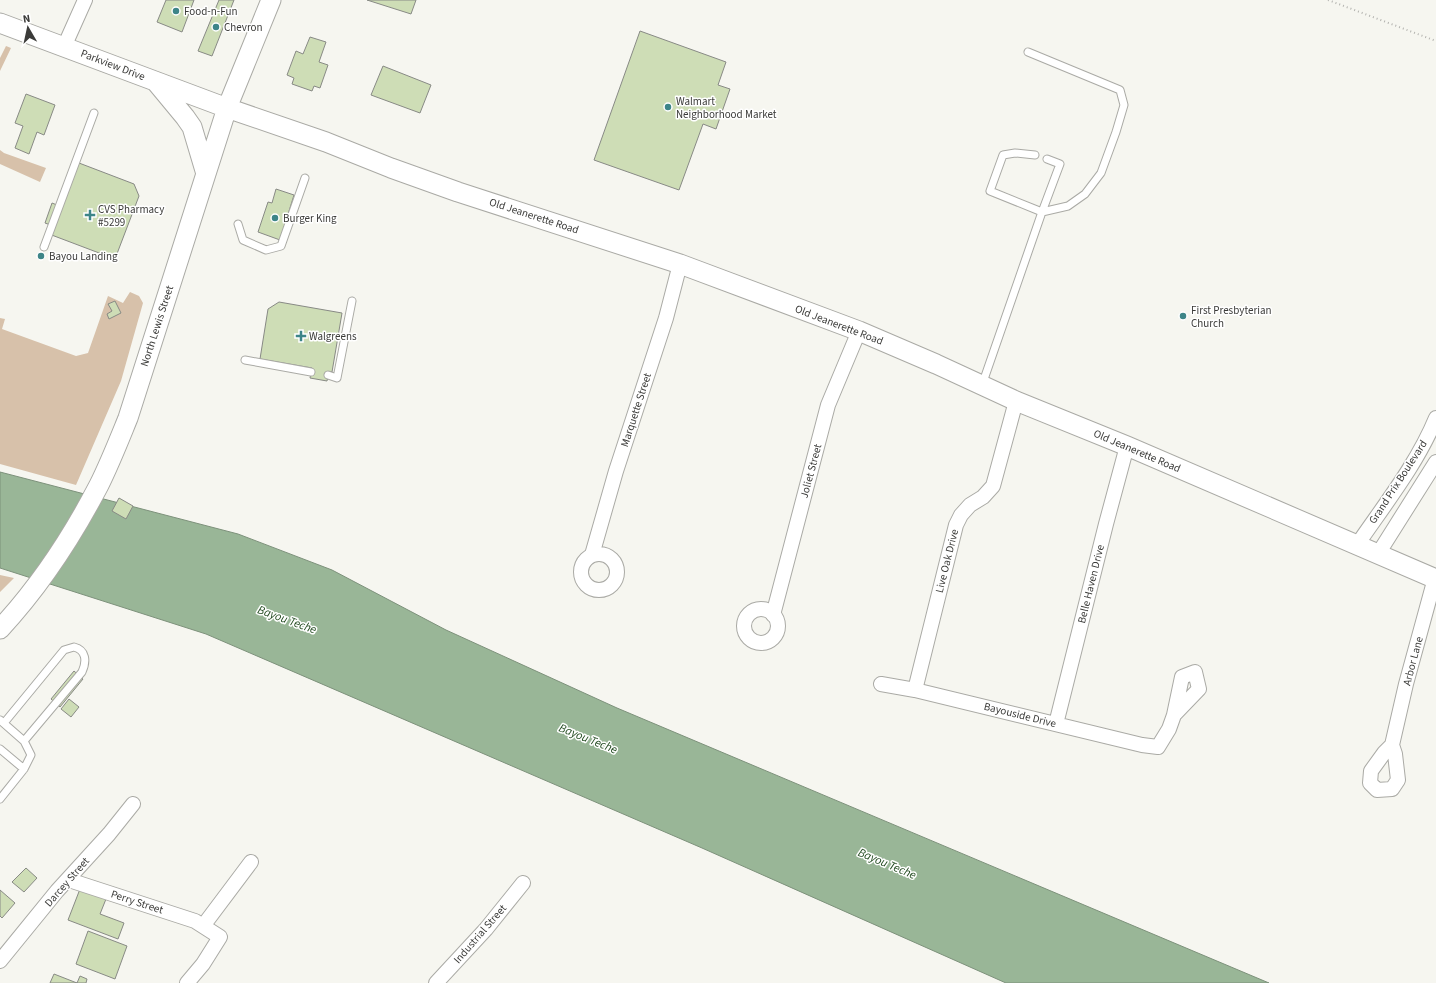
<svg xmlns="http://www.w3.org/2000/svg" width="1436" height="983" font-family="'Source Sans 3',sans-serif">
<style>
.green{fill:#d7c1aa}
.water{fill:#99b697;stroke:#7d917b}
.building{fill:#ceddb6;stroke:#888a85}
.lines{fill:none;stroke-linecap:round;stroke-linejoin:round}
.service-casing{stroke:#aaaaa5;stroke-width:9}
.minor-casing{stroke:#aaaaa5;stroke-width:16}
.secondary-casing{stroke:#aaaaa5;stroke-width:21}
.path{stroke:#b3b3af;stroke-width:2;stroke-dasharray:1 3;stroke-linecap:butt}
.service{stroke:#fff;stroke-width:7}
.minor{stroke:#fff;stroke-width:14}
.secondary{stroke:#fff;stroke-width:19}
.poi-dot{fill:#3d8588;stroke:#fff;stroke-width:1.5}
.labels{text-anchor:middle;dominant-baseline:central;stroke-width:3;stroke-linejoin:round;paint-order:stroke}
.poi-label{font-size:11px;fill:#3b3b39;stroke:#fff;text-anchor:start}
.street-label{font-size:11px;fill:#3b3b39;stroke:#fff}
.water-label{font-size:12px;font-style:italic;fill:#214a1f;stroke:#fff}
</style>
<rect width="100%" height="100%" fill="#f6f6f0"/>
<path class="green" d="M 6,46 L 11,48 L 0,71 L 0,58 Z
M 0,150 L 4,153 L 46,168 L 40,182 L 0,164 Z
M 130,292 L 139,296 L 143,303 L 121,381 L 76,485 L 0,464 L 0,318 L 5,319 L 2,329 L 76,356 L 88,353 L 108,296 L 123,303 Z
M 0,575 L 14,578 L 0,592 Z"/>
<path class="water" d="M 0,472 L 238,534 L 332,570 L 446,630 L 617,708 L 1269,983 L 1006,983 L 702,848 L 206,634 L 0,568 Z"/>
<path class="building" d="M 166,0 L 194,0 L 182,32 L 157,22 Z
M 219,0 L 234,0 L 212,56 L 198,51 Z
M 367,0 L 416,0 L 411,14 Z
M 640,31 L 726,62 L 718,85 L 730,89 L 716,129 L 703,124 L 679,190 L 594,160 Z
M 310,37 L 326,42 L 319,62 L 328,65 L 320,88 L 314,86 L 312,91 L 292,84 L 294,78 L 287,75 L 296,51 L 303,54 Z
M 383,66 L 431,85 L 420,113 L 371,95 Z
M 26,94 L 55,105 L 44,135 L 37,132 L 29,154 L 15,148 L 23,126 L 15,123 Z
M 79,163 L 134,184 L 139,196 L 115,259 L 49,234 L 53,226 L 45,223 L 52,203 L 62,207 Z
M 276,189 L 294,195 L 280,240 L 258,232 L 268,202 L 272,203 Z
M 115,301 L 121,313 L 109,319 L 107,314 L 112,311 L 108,304 Z
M 279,302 L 342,313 L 332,372 L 329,372 L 327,381 L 310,378 L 312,368 L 260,359 L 268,309 Z
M 119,498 L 133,506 L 126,519 L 112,511 Z
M 74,671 L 83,679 L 60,707 L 51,699 Z
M 69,699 L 79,707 L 71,717 L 61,709 Z
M 26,868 L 37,878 L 24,892 L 12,882 Z
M 80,889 L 106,899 L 100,914 L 124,923 L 118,939 L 68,920 Z
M 0,890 L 15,903 L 2,918 L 0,916 Z
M 88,931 L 127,946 L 115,979 L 76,964 Z
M 54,974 L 77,983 L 80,976 L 87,979 L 86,983 L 50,983 Z"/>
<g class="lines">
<g class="service-casing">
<path id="service" d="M 1035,155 L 1015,153 L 1003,155 L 990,191 L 1042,212 L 1060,164 L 1047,159
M 238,224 L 243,240 L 266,250 L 281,246 L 305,178
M 44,247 L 94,113
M 245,360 L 311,372
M 328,375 L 337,378 L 352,301
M 982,385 L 1042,212 L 1068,206 L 1085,194 L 1101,173 L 1116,132 L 1124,105 L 1120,90 L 1028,52
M 0,720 L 24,741 L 82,672 C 87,661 86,650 74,647 L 64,650 L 4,723
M 24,741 L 31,755 L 24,769
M 0,749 L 24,769 L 0,799"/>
</g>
<g class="minor-casing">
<path id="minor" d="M 64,47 L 85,0
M 1357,545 C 1385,504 1417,464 1436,418
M 1378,554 L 1436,462
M581 572a18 18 0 1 1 36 0a18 18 0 1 1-36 0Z
M 592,555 L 616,471 L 666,318 L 680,264
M744 626a17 17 0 1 1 34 0a17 17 0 1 1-34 0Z
M 773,615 L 828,405 L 859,331
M 881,684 L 915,690 L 1142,745 L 1158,747 L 1169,729 L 1174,715 L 1182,677 L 1195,672 L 1199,689 L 1174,715
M 915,690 L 956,525 L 961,515 L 970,505 L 983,497 L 993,486 L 1016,401
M 1056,724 L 1106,524 L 1127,446
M 1392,745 L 1384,753 L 1371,771 L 1370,783 L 1377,790 L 1392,789 L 1398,780 L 1395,754 L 1392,745 L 1406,684 L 1435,578
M 69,880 L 195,921 L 220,937 L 203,964 L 187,983
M 203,926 L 251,862
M 0,961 L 57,891 L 109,834 L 133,804
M 436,983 L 486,929 L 523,883"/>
</g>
<g class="secondary-casing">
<path id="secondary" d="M 0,23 L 227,108 L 326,142 L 391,168 L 458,192 L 680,264 L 859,331 L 936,364 L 1016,401 L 1127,446 L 1436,579
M 156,82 L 185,117 L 192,127 L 206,174
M 0,629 C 38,588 73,535 99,485 C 110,463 119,440 128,418 L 227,108 L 271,0"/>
</g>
<path class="path" d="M 1328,0 L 1436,41"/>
<use href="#service" class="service"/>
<use href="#minor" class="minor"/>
<use href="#secondary" class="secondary"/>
</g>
<g class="poi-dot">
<circle cx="176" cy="11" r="4"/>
<circle cx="216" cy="27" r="4"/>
<circle cx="668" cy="107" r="4"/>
<path d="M88 209h4v4h4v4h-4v4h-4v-4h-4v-4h4z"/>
<circle cx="275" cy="218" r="4"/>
<circle cx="41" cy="256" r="4"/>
<circle cx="1183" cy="316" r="4"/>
<path d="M299 330h4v4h4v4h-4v4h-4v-4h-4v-4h4z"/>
</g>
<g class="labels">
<g class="poi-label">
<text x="184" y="11">Food-n-Fun</text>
<text x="224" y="27">Chevron</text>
<text x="676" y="101">Walmart<tspan x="676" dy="13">Neighborhood Market</tspan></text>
<text x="98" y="209">CVS Pharmacy<tspan x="98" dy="13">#5299</tspan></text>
<text x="283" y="218">Burger King</text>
<text x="49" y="256">Bayou Landing</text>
<text x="1191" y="310">First Presbyterian<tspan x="1191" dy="13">Church</tspan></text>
<text x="309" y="336">Walgreens</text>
</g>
<g class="street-label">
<text transform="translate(113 65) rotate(21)">Parkview Drive</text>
<text transform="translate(534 216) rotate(18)">Old Jeanerette Road</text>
<text transform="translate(839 325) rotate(21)">Old Jeanerette Road</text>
<text transform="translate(157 326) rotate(-72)">North Lewis Street</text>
<text transform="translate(636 410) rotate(-72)">Marquette Street</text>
<text transform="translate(1137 451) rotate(23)">Old Jeanerette Road</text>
<text transform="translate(811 471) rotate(-75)">Joliet Street</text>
<text transform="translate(1398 482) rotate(-57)">Grand Prix Boulevard</text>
<text transform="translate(947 561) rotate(-76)">Live Oak Drive</text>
<text transform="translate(1091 584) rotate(-76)">Belle Haven Drive</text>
<text transform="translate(1413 661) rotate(-75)">Arbor Lane</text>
<text transform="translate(1020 715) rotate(14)">Bayouside Drive</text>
<text transform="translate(67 882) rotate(-49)">Darcey Street</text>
<text transform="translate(137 902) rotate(18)">Perry Street</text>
<text transform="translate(480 934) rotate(-49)">Industrial Street</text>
</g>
<g class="water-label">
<text transform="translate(287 620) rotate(20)">Bayou Teche</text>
<text transform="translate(588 739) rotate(22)">Bayou Teche</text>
<text transform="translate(887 864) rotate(23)">Bayou Teche</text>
</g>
</g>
<g transform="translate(28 28) rotate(351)" stroke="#ffffff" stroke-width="3" paint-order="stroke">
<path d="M0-3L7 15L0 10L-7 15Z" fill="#3b3b39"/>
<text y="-6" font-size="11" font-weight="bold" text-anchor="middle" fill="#3b3b39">N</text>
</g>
</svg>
